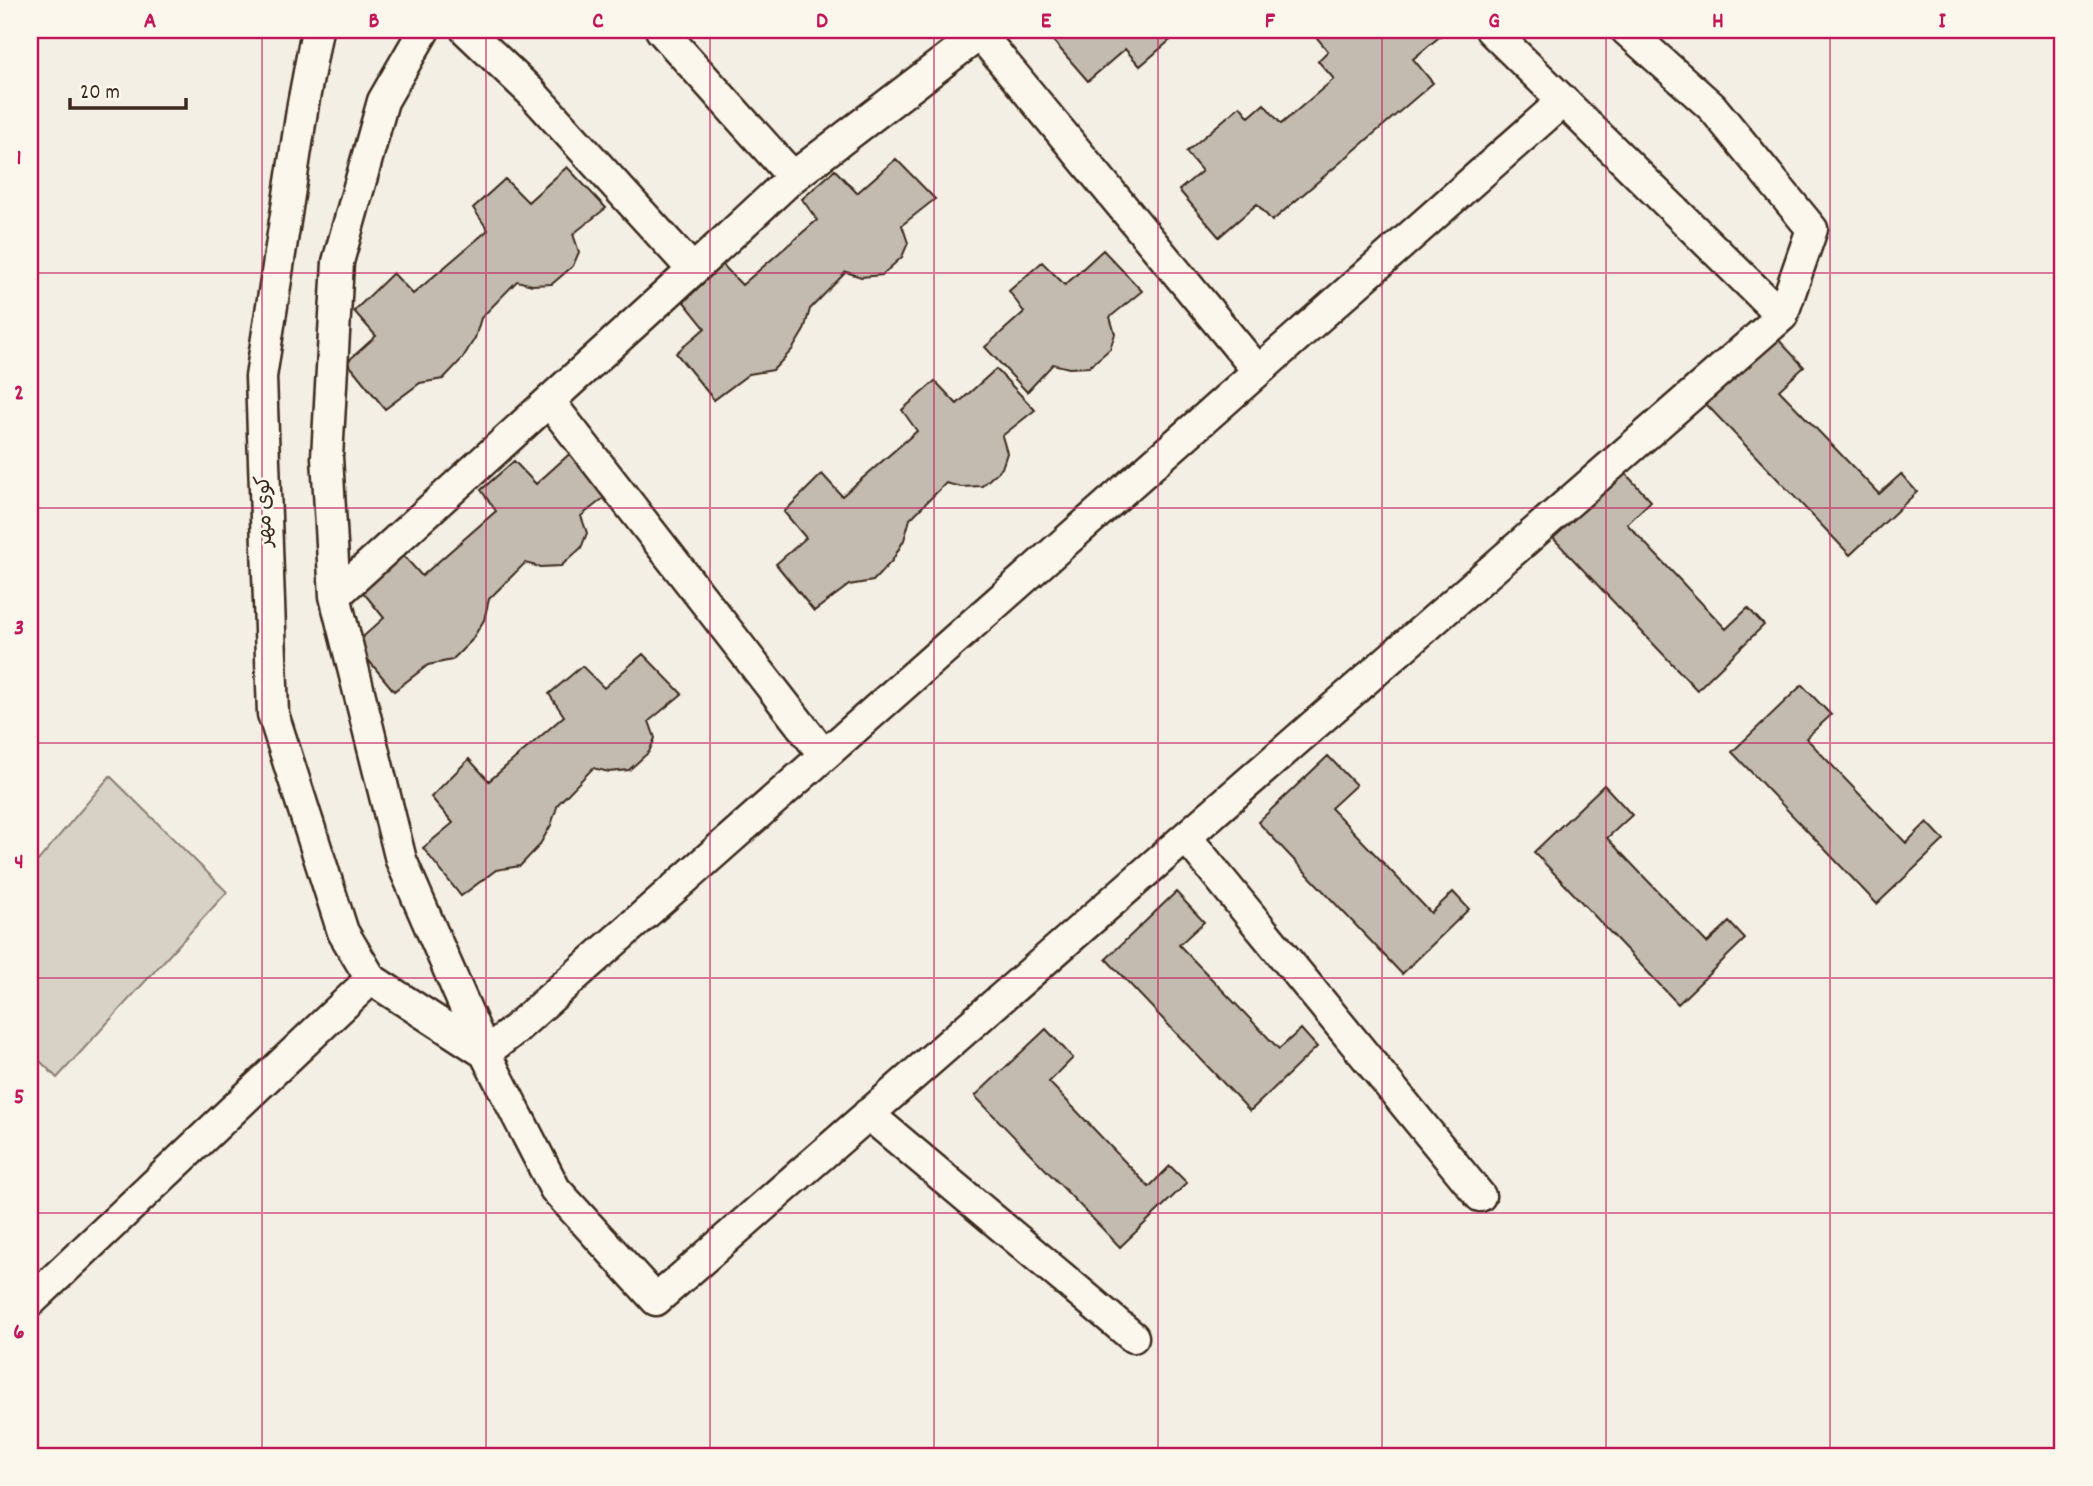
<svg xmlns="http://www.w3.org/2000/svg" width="2093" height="1486" font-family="Dekko,'Playpen Sans Arabic',sans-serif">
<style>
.green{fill:#d8d1c6;stroke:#8a7e72;stroke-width:2}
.building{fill:#c3bbb0;stroke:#3b2a1e;stroke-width:2}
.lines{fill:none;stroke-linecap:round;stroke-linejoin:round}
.street-casing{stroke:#3b2a1e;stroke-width:35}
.street{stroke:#fbf7ec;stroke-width:30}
.grid{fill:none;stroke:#c2185b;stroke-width:2;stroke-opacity:0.55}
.labels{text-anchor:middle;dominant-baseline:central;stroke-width:5;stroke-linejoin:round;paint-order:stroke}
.street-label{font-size:21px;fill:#3b2a1e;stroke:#fbf7ec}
.neatline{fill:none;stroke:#c2185b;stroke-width:2.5}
.grid-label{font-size:23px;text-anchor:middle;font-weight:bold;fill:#c2185b}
</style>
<rect width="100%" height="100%" fill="#f3efe4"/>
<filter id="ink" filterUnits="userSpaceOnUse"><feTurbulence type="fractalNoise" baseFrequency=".0143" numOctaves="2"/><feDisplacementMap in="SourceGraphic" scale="14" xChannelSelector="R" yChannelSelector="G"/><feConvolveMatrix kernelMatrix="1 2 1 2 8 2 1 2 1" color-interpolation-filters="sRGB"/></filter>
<g filter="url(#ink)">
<path class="green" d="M 110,776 L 227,892 L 57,1078 L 30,1051 L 30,870 Z"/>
<path class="building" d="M 1053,30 L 1182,30 L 1140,66 L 1125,49 L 1088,81 L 1048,35 Z
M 1327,30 L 1442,30 L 1444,33 L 1413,59 L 1433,83 L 1272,221 L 1257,204 L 1219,237 L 1179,190 L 1202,171 L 1186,152 L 1240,106 L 1249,117 L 1264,104 L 1281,124 L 1334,79 L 1318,61 L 1328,51 L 1317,38 Z
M 896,159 L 935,199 L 902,225 L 908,243 L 902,257 L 882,275 L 861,277 L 846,272 L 810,309 L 804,330 L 792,350 L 773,370 L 749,374 L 714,400 L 676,353 L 705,328 L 684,302 L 722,264 L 742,285 L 817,220 L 802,199 L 835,170 L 857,193 Z
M 567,167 L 606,208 L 573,234 L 579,252 L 573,266 L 552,284 L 532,285 L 517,281 L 481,318 L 475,338 L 462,359 L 443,379 L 420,383 L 385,409 L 347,362 L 376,336 L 354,311 L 393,273 L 413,294 L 488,230 L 473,208 L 505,179 L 528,202 Z
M 1103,250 L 1142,291 L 1110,317 L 1115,334 L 1110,349 L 1089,367 L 1069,368 L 1053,364 L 1027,392 L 985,347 L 1024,312 L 1009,291 L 1042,262 L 1065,285 Z
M 1776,337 L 1804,367 L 1779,390 L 1879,494 L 1901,474 L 1917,492 L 1850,555 L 1706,404 Z
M 996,369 L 1035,410 L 1002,436 L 1007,453 L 1002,468 L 982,486 L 961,487 L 946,483 L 910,519 L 904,540 L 892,561 L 873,581 L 849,585 L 814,611 L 776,564 L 806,538 L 784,512 L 822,474 L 842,496 L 917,431 L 902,410 L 935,381 L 957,404 Z
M 575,449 L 614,490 L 581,516 L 587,533 L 581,548 L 561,566 L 540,567 L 525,563 L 489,599 L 484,620 L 471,641 L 452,660 L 428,665 L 394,691 L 355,644 L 384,618 L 363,592 L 402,554 L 422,576 L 496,511 L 481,490 L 514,461 L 536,484 Z
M 1623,471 L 1651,501 L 1627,524 L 1726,629 L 1748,608 L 1764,625 L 1697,690 L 1553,538 Z
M 643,654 L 682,694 L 649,721 L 655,738 L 649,752 L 629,770 L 609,772 L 593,768 L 558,804 L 551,825 L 539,846 L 520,866 L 496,870 L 461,896 L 423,848 L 453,823 L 431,797 L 469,759 L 489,781 L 564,716 L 549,694 L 582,666 L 604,688 Z
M 1802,685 L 1831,715 L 1806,738 L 1906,843 L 1927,822 L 1944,840 L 1877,904 L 1732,752 Z
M 1328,756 L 1356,785 L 1331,808 L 1431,913 L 1453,892 L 1469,909 L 1402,974 L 1258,822 Z
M 1604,785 L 1632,815 L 1607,838 L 1707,943 L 1729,922 L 1745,939 L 1678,1004 L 1534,852 Z
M 1176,892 L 1204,922 L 1179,945 L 1279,1049 L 1301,1029 L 1317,1047 L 1250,1111 L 1106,959 Z
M 1046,1029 L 1073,1058 L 1049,1082 L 1149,1187 L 1170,1166 L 1187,1183 L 1120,1247 L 975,1096 Z"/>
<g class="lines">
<g class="street-casing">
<path id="street" d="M 317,30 L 303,104 L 261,377 L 273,714 L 343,932 L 371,979 L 485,1053
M 424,30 L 383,101 L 338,262 L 327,457 L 335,596 L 401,860 L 485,1053 L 555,1189 L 656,1300 L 1782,316 L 1491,30
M 466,30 L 530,91 L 693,270
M 661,30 L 793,177 L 985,30
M 1626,30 L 1712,107 L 1812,229 L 1782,316
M 980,34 L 1258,371
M 549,401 L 824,755
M 335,596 L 693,270 L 793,177
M 1186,837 L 1480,1196
M 485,1053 L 512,1032 L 1563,101
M 868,1114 L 1133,1337
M 30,1302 L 371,979"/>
</g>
<use href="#street" class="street"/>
</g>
</g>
<path class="grid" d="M 262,30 L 262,1456M 486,30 L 486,1456M 710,30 L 710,1456M 934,30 L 934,1456M 1158,30 L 1158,1456M 1382,30 L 1382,1456M 1606,30 L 1606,1456M 1830,30 L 1830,1456M 30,273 L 2063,273M 30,508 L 2063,508M 30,743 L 2063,743M 30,978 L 2063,978M 30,1213 L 2063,1213"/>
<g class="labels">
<g class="street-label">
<text transform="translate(266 511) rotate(-92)">کوی مهر</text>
</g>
</g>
<rect width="2093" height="1486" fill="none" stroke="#fbf7ec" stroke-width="77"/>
<path d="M70 98v10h116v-10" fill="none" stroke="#3b2a1e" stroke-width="3.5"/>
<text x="80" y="98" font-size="21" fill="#3b2a1e" stroke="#fbf7ec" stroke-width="5" paint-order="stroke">20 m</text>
<rect x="38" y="38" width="2016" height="1410" class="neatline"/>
<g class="grid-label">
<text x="150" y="27">A</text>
<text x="374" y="27">B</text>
<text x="598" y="27">C</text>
<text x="822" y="27">D</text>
<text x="1046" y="27">E</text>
<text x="1270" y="27">F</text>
<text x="1494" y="27">G</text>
<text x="1718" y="27">H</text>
<text x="1942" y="27">I</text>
<text x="19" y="164">1</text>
<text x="19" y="399">2</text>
<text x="19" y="634">3</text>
<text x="19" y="868">4</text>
<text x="19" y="1103">5</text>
<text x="19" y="1338">6</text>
</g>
</svg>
